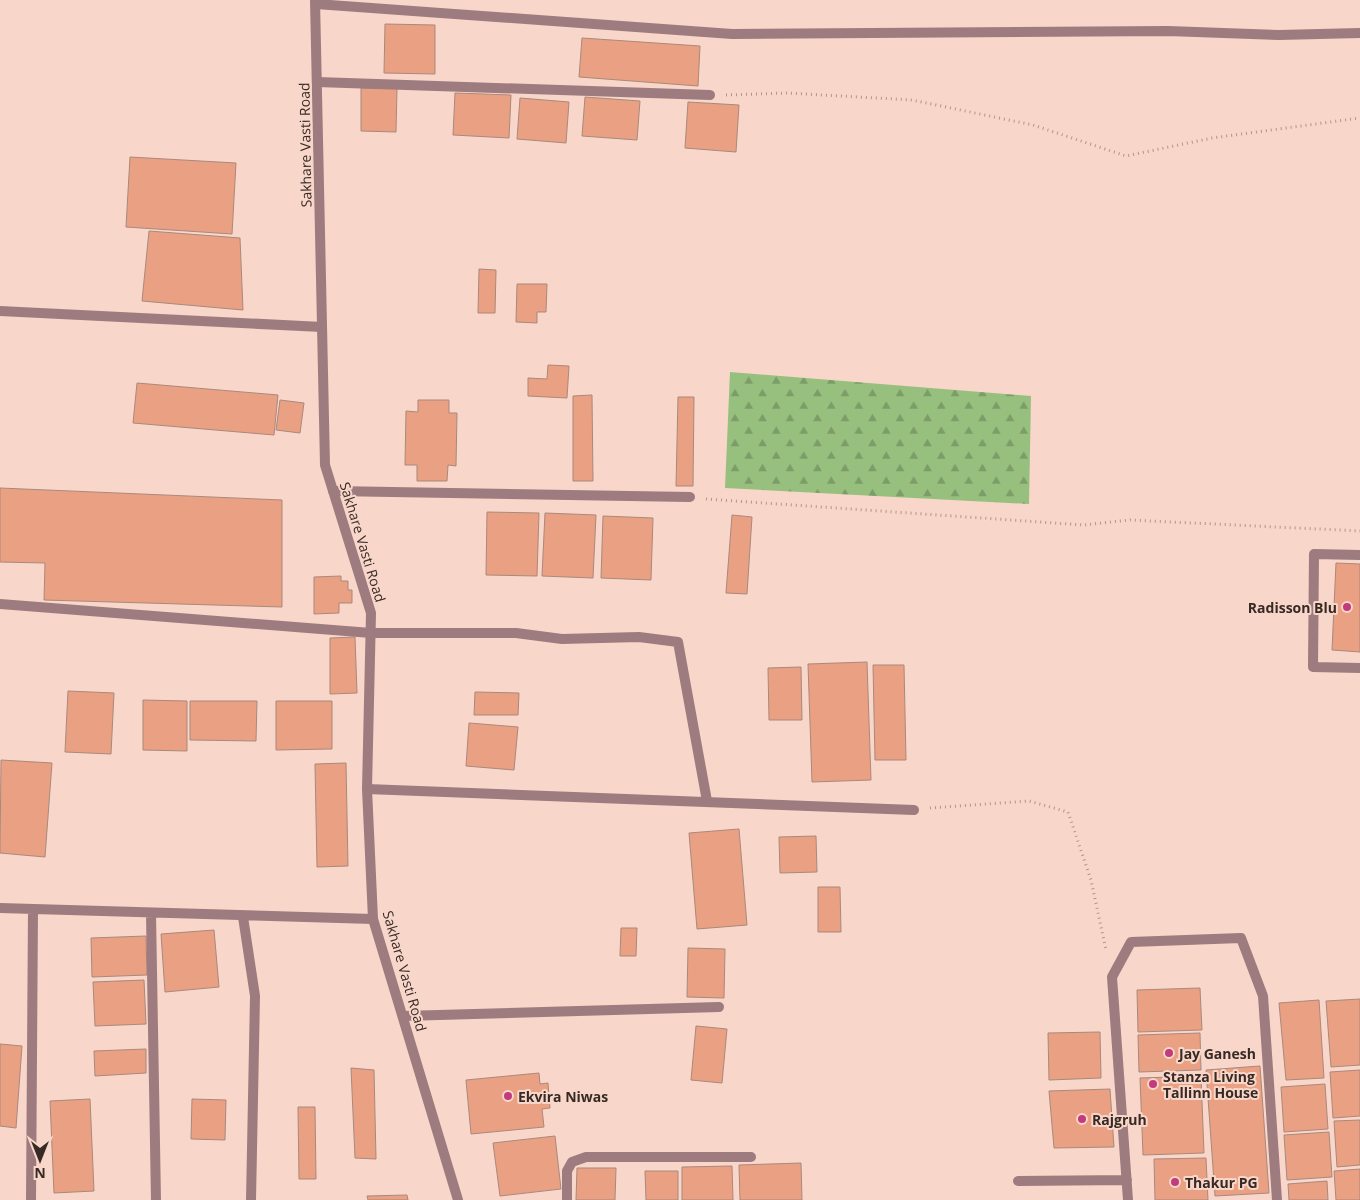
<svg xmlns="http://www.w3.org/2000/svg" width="1360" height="1200" font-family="'Open Sans',sans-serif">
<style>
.forest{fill:url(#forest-firs)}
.building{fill:#eaa082;stroke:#a9897d}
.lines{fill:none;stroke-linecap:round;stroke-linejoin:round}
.path{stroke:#b0968c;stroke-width:3;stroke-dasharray:1 4;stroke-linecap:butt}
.service{stroke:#9e7b7e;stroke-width:10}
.minor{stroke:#9e7b7e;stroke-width:10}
.tertiary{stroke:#9e7b7e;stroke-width:10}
.poi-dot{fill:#c23c7d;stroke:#f8d6c9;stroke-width:2}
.labels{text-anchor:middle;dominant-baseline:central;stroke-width:4;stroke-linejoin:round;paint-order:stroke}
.street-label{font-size:14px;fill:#372a25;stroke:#f8d6c9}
.poi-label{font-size:14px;font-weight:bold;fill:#372a25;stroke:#f8d6c9;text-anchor:start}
</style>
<defs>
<pattern id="forest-firs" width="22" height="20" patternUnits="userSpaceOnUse" patternTransform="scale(1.25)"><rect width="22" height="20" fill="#97c07f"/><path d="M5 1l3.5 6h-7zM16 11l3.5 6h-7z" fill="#7c9c68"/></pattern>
</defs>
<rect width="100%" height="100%" fill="#f8d6c9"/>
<path class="forest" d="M 730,372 L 1031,396 L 1029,504 L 725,488 Z"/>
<path class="building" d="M 385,24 L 435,25 L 435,74 L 384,73 Z
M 582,38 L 700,46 L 698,86 L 579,77 Z
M 361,88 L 397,88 L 396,132 L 361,131 Z
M 455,93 L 511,95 L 509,138 L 453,135 Z
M 585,97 L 640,101 L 637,140 L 582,136 Z
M 520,98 L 569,102 L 566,143 L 517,139 Z
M 688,102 L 739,105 L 736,152 L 685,148 Z
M 130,157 L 236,163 L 232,234 L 126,227 Z
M 149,231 L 240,238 L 243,310 L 142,301 Z
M 479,269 L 496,270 L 495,313 L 478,313 Z
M 517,284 L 547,284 L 546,312 L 537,312 L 537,323 L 516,322 Z
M 548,365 L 569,366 L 567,398 L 528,396 L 528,378 L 547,379 Z
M 137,383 L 278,395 L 274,435 L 133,423 Z
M 592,395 L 593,481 L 573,481 L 573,396 Z
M 678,397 L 694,397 L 693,486 L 676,486 Z
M 280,400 L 304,403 L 300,433 L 276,430 Z
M 418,400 L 449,400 L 449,413 L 457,413 L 456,466 L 448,465 L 447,481 L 417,481 L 417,465 L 405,465 L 406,411 L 418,412 Z
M 0,488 L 282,500 L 282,607 L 44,600 L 45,563 L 0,562 Z
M 487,512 L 539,513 L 537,576 L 486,575 Z
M 545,513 L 596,515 L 593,578 L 542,576 Z
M 732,515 L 752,517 L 747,594 L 726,593 Z
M 603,516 L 653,518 L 651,580 L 601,578 Z
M 1336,563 L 1360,564 L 1360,652 L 1332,650 Z
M 341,576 L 341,581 L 348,581 L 348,590 L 352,590 L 352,603 L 339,603 L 339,613 L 314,614 L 314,577 Z
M 355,637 L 357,693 L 330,694 L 330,638 Z
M 867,662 L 871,780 L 812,782 L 808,664 Z
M 873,665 L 904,665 L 906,760 L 875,760 Z
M 801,667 L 802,720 L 769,720 L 768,668 Z
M 68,691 L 114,693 L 111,754 L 65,752 Z
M 475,692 L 519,693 L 518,715 L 474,715 Z
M 143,700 L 187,701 L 187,751 L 143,750 Z
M 190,701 L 257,701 L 256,741 L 190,740 Z
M 276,701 L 332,701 L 332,749 L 276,750 Z
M 469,723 L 518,727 L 514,770 L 466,766 Z
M 1,760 L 52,763 L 45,857 L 0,853 Z
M 346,763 L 348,866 L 317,867 L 315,764 Z
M 739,829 L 747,925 L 697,929 L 689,833 Z
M 816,836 L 817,872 L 780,873 L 779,837 Z
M 818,887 L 840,887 L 841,932 L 818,932 Z
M 621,928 L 637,928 L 636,956 L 620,956 Z
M 214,930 L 219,987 L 165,992 L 161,934 Z
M 146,936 L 147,975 L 92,977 L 91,938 Z
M 688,948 L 725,949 L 724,998 L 687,997 Z
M 144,980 L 146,1024 L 95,1026 L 93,982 Z
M 1200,988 L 1202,1030 L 1138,1032 L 1137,990 Z
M 1360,999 L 1360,1065 L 1331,1067 L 1326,1001 Z
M 1319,1000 L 1324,1078 L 1286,1080 L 1279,1003 Z
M 696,1026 L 727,1029 L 722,1083 L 691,1080 Z
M 1100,1032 L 1101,1078 L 1049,1080 L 1048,1033 Z
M 1200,1033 L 1201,1070 L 1139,1072 L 1138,1035 Z
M 0,1044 L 22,1046 L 16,1128 L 0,1126 Z
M 146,1049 L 146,1073 L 95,1076 L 94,1051 Z
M 1260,1066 L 1269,1193 L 1215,1196 L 1206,1070 Z
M 351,1068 L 374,1070 L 376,1159 L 355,1158 Z
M 1360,1070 L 1360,1116 L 1333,1118 L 1330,1072 Z
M 539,1073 L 540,1084 L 548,1083 L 550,1108 L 542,1109 L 544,1127 L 471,1134 L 466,1080 Z
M 1201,1076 L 1204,1153 L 1143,1155 L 1140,1078 Z
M 1325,1084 L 1328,1129 L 1284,1132 L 1281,1087 Z
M 1110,1089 L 1114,1147 L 1054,1148 L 1049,1091 Z
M 90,1099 L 94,1191 L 54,1193 L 50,1101 Z
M 192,1099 L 226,1100 L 225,1140 L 191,1139 Z
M 298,1107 L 315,1107 L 316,1179 L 299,1179 Z
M 1360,1120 L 1360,1165 L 1337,1167 L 1334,1121 Z
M 1329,1132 L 1332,1177 L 1287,1180 L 1284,1135 Z
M 555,1136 L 561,1189 L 500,1196 L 493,1143 Z
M 1206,1158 L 1208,1200 L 1155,1200 L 1154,1159 Z
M 801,1163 L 802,1200 L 740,1200 L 739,1165 Z
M 732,1166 L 733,1200 L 682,1200 L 682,1167 Z
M 577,1168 L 616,1168 L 615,1200 L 576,1200 Z
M 1360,1169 L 1360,1200 L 1336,1200 L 1334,1171 Z
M 645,1171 L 678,1171 L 678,1200 L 646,1200 Z
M 1327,1181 L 1328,1200 L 1289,1200 L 1288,1184 Z
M 407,1195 L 408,1200 L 368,1200 L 367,1196 Z"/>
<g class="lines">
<path class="path" d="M 726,95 L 787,93 L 912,100 L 1033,125 L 1126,156 L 1212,138 L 1360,118
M 706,499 L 1083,525 L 1130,520 L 1360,531
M 930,808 L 1029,801 L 1068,812 L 1091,880 L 1106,950"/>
<path class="service" d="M 1360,555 L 1314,554 L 1313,667 L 1360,668"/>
<path class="minor" d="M 316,4 L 732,34 L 1168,31 L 1279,35 L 1360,33
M 317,82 L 710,95
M 0,311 L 322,327
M 333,491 L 690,497
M 0,604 L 371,633 L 516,633 L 562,639 L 639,637 L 678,642 L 707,801
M 367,789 L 914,810
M 0,908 L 373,919
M 151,914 L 156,1200
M 243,917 L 255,996 L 251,1200
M 403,1016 L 719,1007
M 1018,1181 L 1127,1180
M 31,1200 L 33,910
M 567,1200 L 567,1171 L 572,1162 L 586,1157 L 751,1157
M 1128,1200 L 1112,977 L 1131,942 L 1241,938 L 1263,996 L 1277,1200"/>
<path class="tertiary" d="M 315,0 L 325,465 L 371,613 L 367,789 L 373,919 L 458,1200"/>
</g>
<g class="poi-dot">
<circle cx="1347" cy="607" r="5"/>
<circle cx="1169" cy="1053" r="5"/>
<circle cx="1153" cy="1084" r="5"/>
<circle cx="508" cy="1096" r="5"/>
<circle cx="1082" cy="1119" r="5"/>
<circle cx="1175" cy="1182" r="5"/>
</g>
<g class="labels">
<g class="street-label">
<text transform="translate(305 145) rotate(-91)">Sakhare Vasti Road</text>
<text transform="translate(363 542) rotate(73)">Sakhare Vasti Road</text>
<text transform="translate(405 971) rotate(74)">Sakhare Vasti Road</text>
</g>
<g class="poi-label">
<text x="1337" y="607" text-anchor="end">Radisson Blu</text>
<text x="1179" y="1053">Jay Ganesh</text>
<text x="1163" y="1076">Stanza Living<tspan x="1163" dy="16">Tallinn House</tspan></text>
<text x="518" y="1096">Ekvira Niwas</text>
<text x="1092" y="1119">Rajgruh</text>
<text x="1185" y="1182">Thakur PG</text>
</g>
</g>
<g transform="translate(40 1160) rotate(180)" stroke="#f8d6c9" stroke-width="4" paint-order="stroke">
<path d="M0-4L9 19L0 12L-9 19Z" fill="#372a25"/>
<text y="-8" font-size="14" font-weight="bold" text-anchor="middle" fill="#372a25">N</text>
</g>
</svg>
